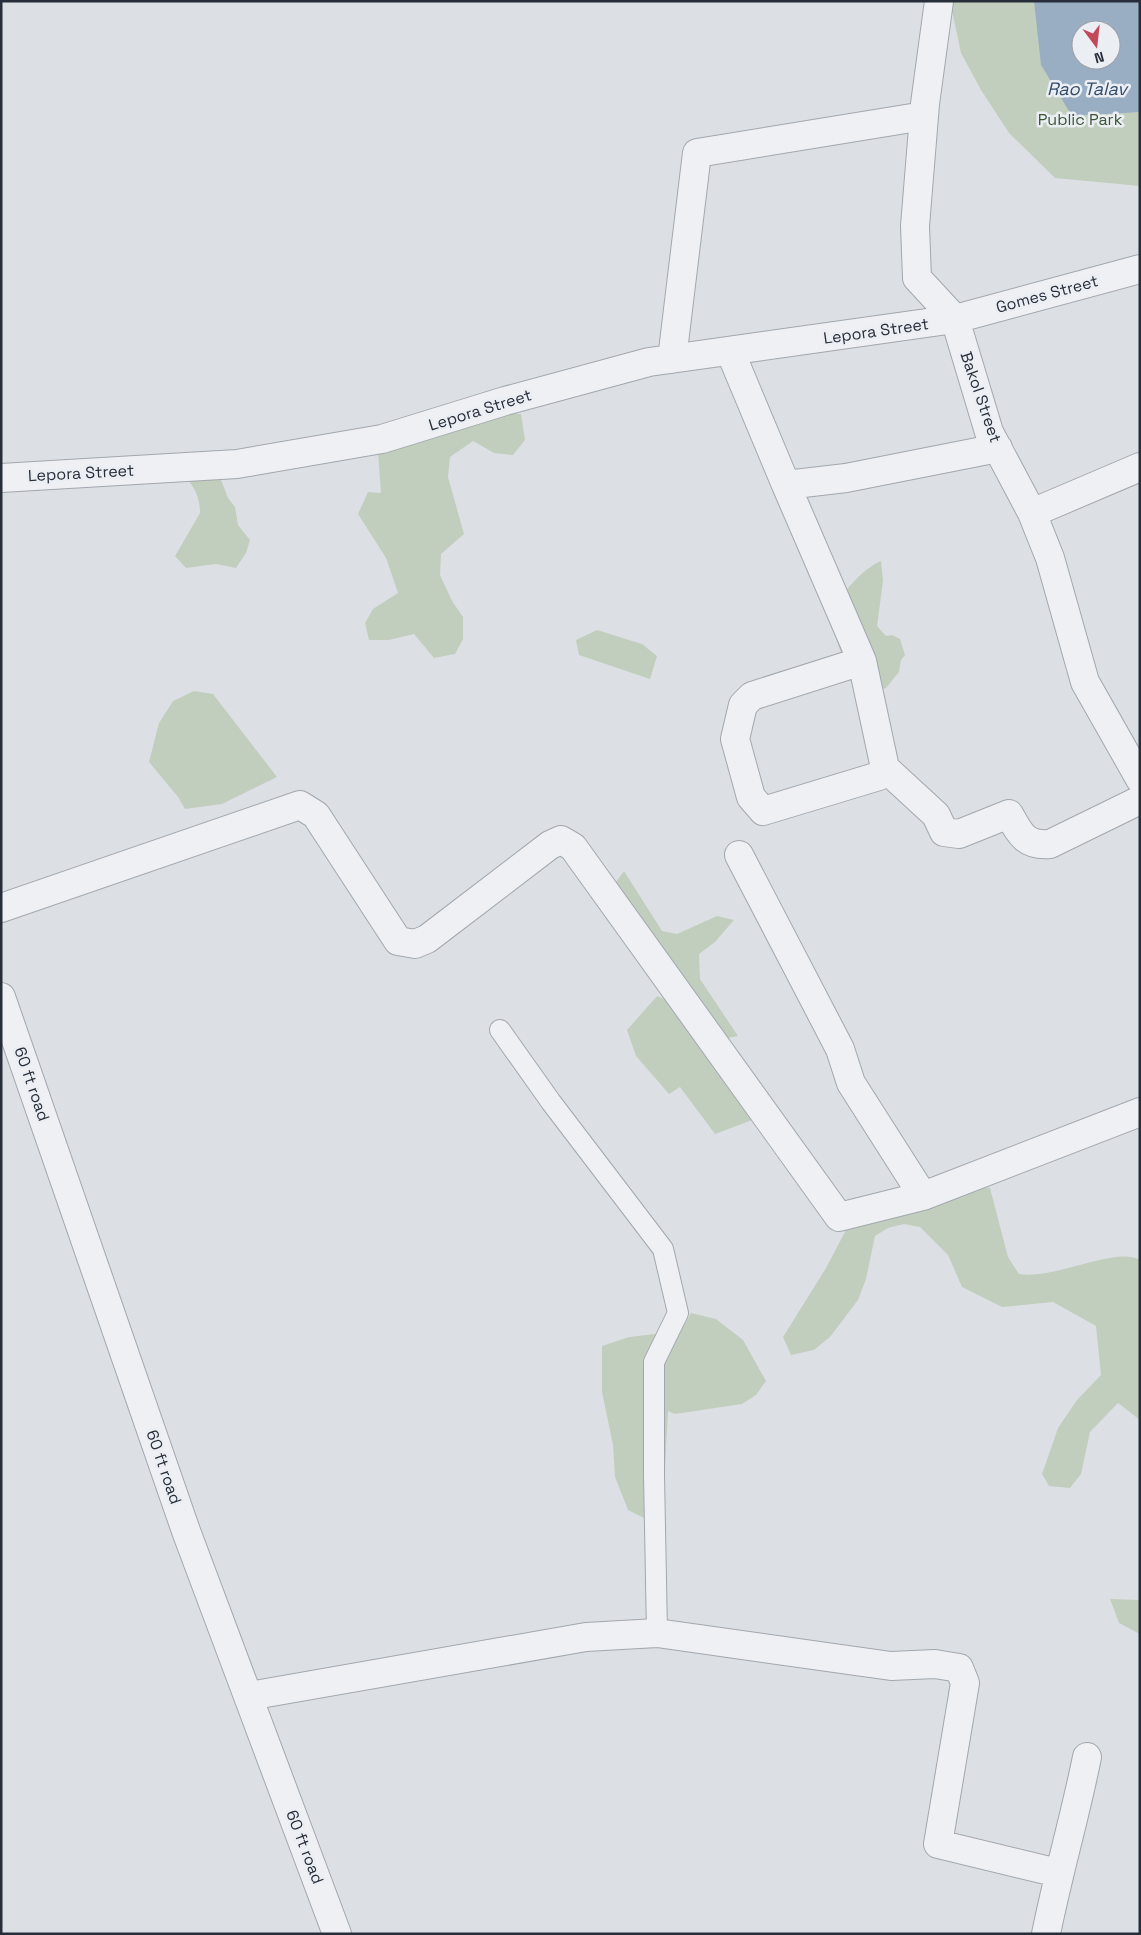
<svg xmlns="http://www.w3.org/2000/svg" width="1141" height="1935" font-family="'Space Grotesk',sans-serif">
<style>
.green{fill:#c2cebd;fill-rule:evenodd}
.water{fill:#99adc3;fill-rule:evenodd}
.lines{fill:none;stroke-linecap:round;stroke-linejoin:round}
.service-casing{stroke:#a2a7ae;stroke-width:22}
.minor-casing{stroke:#a2a7ae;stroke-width:30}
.tertiary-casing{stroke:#a2a7ae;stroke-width:30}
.service{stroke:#eef0f4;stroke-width:20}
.minor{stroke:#eef0f4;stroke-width:28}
.tertiary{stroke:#eef0f4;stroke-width:28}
.labels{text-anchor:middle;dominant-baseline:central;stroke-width:5;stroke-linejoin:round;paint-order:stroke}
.park-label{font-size:16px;fill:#3b5535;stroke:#ebeef3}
.street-label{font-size:16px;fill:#272e3a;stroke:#ebeef3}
.water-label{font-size:18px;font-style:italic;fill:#344d6b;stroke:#ebeef3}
</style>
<rect width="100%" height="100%" fill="#dce0e5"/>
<path class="green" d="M 950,1 L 1140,1 L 1140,186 L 1055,178 L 1009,133 L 981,90 L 961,53 ZM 1081,30 L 1111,30 L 1111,60 L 1081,60 Z
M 507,414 L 521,414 L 525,440 L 513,455 L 494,453 L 473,441 L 450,457 L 448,477 L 464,534 L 441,554 L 440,575 L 452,601 L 463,617 L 463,639 L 455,654 L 434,658 L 414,634 L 389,640 L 369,640 L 365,623 L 373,609 L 398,593 L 386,558 L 358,514 L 368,492 L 381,493 L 378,452 Z
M 220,477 L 228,498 L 235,507 L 238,525 L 250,540 L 246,553 L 236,568 L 216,564 L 186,568 L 175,556 L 200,513 C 200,499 195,487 186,478 Z
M 881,561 L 883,581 L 877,626 L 886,636 L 892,635 L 900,639 L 905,655 L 901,660 L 899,672 L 886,688 L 869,693 L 853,682 L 849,677 L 832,626 L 830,611 C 844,593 860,570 881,561 Z
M 597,630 L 642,644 L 657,656 L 650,679 L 579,655 L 576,640 Z
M 194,691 L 213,694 L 277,777 L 222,804 L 185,809 L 178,797 L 149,762 L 159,723 L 173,701 Z
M 624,871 L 662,931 L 677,934 L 717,916 L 734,920 L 715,942 L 699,954 L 700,979 L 738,1036 L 723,1039 L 613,886 Z
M 657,996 L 669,1001 L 755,1119 L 715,1134 L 680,1087 L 669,1094 L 636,1056 L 627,1030 Z
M 981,1186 L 990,1188 L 1008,1257 L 1019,1274 C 1056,1280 1115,1246 1140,1260 L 1140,1420 L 1118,1403 L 1090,1432 L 1081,1474 L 1070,1488 L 1049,1486 L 1042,1474 L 1058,1428 L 1077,1400 L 1101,1375 L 1096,1326 L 1053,1302 L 1002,1307 L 962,1287 L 948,1255 L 920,1227 L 904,1224 L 888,1228 L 875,1236 L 866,1279 L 858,1300 L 830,1337 L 814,1350 L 791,1355 L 783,1337 L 826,1268 L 847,1228 Z
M 691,1313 L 716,1319 L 743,1340 L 766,1381 L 756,1395 L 742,1404 L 675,1414 L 668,1411 L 663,1505 L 648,1520 L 628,1510 L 615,1477 L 613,1445 L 602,1392 L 602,1346 L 629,1337 L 681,1331 Z
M 1110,1599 L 1140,1600 L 1140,1634 L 1119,1623 Z"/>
<path class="water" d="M 1034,1 L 1140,1 L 1140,112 L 1072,116 L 1041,65 ZM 1081,30 L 1111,30 L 1111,60 L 1081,60 Z"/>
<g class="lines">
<g class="service-casing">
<path id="service" d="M 500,1030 L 551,1102 L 663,1249 L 678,1313 L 654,1362 L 654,1475 L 657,1633"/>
</g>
<g class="minor-casing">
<path id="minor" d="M 939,1 L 925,104 L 915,226 L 917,278 L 955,319 L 989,432 L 1032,513 L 1050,558 L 1085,682 L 1140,779
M 730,351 L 786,485 L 846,478 L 998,448
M 672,359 L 697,153 L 924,116
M 1,478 L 237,464 L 382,439 L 505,401 L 649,362 L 955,319 L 1140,269
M 786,485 L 862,661 L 885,768 L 879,776 L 763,811 L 751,797 L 735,739 L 743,705 L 752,696 L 862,661
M 1032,513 L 1140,467
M 885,768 L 936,815 L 944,832 L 959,834 L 1009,814 C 1020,834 1025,846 1050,844 L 1140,800
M 739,855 L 840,1049 L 851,1083 L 923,1196 L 1140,1112
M 1,908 L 300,805 L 316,815 L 398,941 L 415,944 L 427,939 L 550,845 L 561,840 L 573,847 L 839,1217 L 923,1196
M 249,1696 L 586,1637 L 657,1633 L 891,1666 L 935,1664 L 959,1668 L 965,1683 L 938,1844 L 1058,1873
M 1046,1934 C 1058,1874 1075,1817 1087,1757"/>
</g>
<g class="tertiary-casing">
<path id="tertiary" d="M 1,997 L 186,1531 L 337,1934"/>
</g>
<use href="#service" class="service"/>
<use href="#minor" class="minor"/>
<use href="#tertiary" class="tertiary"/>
</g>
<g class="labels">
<g class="park-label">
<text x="1080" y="119">Public Park</text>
</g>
<g class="street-label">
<text transform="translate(1047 294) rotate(-15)">Gomes Street</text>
<text transform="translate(876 331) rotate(-8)">Lepora Street</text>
<text transform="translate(981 397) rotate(71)">Bakol Street</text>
<text transform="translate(480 410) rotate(-17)">Lepora Street</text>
<text transform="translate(81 473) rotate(-3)">Lepora Street</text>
<text transform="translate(32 1084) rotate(71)">60 ft road</text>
<text transform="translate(164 1467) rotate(71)">60 ft road</text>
<text transform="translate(305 1847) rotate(69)">60 ft road</text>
</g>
<g class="water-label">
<text x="1087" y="88">Rao Talav</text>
</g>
</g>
<rect width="1141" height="1935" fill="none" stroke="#272e3a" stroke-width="5"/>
<g transform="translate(1096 45) rotate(165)"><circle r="24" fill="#ebeef3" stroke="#9da1a9"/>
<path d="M0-4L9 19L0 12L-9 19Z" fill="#c4475a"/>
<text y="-8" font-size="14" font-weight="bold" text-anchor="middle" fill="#272e3a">N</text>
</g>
</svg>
